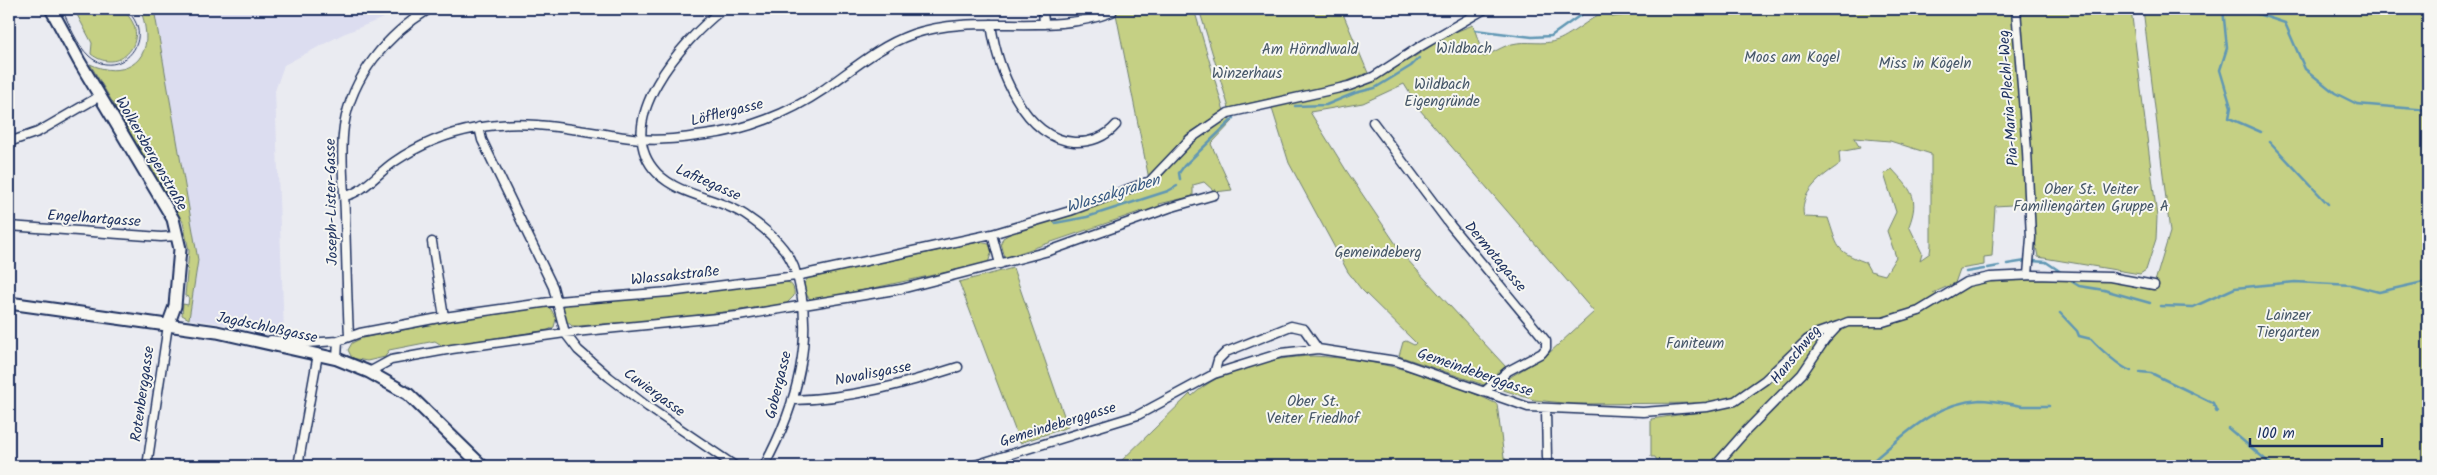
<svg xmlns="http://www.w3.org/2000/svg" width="2437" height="475" font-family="Kalam,sans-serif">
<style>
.built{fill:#dcddf0}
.green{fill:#c5d084;stroke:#708071;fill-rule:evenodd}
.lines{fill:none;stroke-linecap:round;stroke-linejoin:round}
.stream{stroke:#6097b4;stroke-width:2.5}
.street-casing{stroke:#1b2f5e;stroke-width:11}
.secondary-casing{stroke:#1b2f5e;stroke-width:15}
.street{stroke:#f6f6f2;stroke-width:8}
.secondary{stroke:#f6f6f2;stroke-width:11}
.tram{stroke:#1b2f5e;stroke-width:1}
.labels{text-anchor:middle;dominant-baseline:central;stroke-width:4;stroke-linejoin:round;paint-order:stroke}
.park-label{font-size:15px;fill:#465768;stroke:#f6f6f2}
.street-label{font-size:15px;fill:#1b2f5e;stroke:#f6f6f2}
.water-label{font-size:16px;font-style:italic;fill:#385a82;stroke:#f6f6f2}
</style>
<rect width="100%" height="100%" fill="#eaebf1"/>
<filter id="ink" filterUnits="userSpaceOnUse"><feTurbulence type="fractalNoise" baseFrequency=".02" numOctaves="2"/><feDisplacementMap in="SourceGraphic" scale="10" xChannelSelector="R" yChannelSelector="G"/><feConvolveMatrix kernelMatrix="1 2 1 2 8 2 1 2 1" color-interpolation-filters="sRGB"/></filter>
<g filter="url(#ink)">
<path class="built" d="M 154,9 L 406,9 L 343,34 L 284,65 L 275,91 L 284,333 L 189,319 L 198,260 Z"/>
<path class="green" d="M 74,9 L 122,10 C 155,35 121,78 91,54 L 92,43 Z
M 139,9 L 154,9 L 198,260 L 189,319 L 182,315 L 183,304 L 188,305 L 189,297 L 185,296 L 189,251 L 183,222 L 90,64 C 121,79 152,64 145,27 C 144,21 143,15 139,9 Z
M 1115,9 L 1194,9 L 1224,111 L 1186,135 L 1149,179 Z
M 1199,9 L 1341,9 L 1368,73 L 1330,87 L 1371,81 L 1414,57 L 1450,34 L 1473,25 L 1484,57 C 1492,53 1503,46 1512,44 C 1527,40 1543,46 1558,40 C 1570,36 1603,9 1610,9 L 1613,17 L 1634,14 L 1634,9 L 2131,9 L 2157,217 L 2156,239 L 2146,270 L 2140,274 L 2038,257 L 2028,204 L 1995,206 L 1992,256 L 1984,257 L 1984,265 L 1960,269 L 1955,283 L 1933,293 L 1940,294 L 1986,280 L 2097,280 L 2154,285 L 2170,232 L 2143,9 L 2428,9 L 2428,466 L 1660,466 L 1655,457 L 1651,457 L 1651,419 L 1705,411 L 1710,403 L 1574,404 L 1534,400 L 1494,387 L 1548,354 L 1594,312 L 1420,110 L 1404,84 L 1363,103 L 1310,112 L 1346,170 L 1404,256 L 1506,367 L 1484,385 L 1399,356 L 1403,342 L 1406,341 L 1414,345 L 1416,343 L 1361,289 L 1348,272 L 1289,163 L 1269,99 L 1229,108 ZM 1854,138 L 1890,141 L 1931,154 L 1931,245 L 1930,253 L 1920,260 L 1922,253 L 1909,226 C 1920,197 1911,190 1892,169 L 1884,174 L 1896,212 L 1887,231 L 1896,257 L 1885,275 L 1870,271 L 1865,262 C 1835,251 1838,247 1828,218 L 1804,217 C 1798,193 1822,176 1840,164 L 1839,152 L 1860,148 Z
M 1228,117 L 1233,121 L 1211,144 L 1232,190 L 1215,192 L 1204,182 L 1193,185 L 1193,196 L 1159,204 L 1160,207 L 1143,213 L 1142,211 L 1005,258 L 1001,243 L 1003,238 L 1013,232 L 1069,216 L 1146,187 L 1163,175 L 1196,137 Z
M 979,242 L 989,244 L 992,251 L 988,263 L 819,300 L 810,299 L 803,291 L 803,285 L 808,278 Z
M 1013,268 L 1068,427 L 1020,443 L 959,282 Z
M 783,281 C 792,282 795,288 794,296 L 786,304 L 668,319 L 579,326 L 572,326 L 564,319 L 563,307 L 568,304 Z
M 546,307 L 551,309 L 556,319 L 554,327 L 548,330 L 443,346 L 435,341 L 389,350 L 385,357 L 367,361 L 352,358 L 348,350 L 352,343 L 362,338 L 449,321 Z
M 1312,356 C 1378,359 1437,375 1497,404 L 1504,458 L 1510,462 L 1510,466 L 1116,466 L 1190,394 L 1192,396 C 1223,367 1271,358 1312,356 Z"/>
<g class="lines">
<path class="stream" d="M 2223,9 L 2227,48 L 2220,70 L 2231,107 L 2229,118 L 2261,132
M 2243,9 L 2285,23 L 2305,69 L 2335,93 L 2357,104 L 2428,110
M 1475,30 L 1532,37 L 1551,36 L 1589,9
M 1295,106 L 1326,105 L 1355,93 L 1375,88 L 1411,66 L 1419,58
M 2270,142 L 2328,204
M 1180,179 L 1179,173 L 1184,166 L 1234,118
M 1055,223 L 1087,217 L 1168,191 L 1177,186
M 2032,261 L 2046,262 L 2064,274
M 2007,264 L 2026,261
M 1988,268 L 1999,266
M 1966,272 L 1984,269
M 2071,281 L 2079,286 L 2104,290 L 2150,303
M 2160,306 L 2193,307 L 2235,288 L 2295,282 L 2352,285 L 2379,292 L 2428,281
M 2060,313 L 2077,331 L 2079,336 L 2091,339 C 2098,347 2121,368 2131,371
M 2140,372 L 2151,373 L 2213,403 L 2217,412
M 2228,428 L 2273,466
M 1859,466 L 1869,464 C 1902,437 1935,402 1980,400 C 1995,400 2008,404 2022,406 C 2031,406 2040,406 2049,406"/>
<g class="street-casing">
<path id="street" d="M 723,9 C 684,39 609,123 657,173 C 681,197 718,197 745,215 C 763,227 786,246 794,267 C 818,332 796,408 764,466
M 1043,9 L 1044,24
M 2016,9 L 2027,151 L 2031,238 L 2028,275
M 991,24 C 997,67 1023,138 1074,142 C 1090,143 1106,137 1116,125
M 1373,122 L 1451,226 L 1546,341 L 1546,348 L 1542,353 L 1508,371 L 1484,392
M 479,127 L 482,140 L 553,287 L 565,333 L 578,350 L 609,377 L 648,407 L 735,466
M 9,142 L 38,132 L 100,96
M 344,196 C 362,194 379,172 394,162 C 419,145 448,133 477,128 C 531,117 586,133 640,139 C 662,141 684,138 705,135 C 747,130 789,113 823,90 C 853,69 879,46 913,34 C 978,12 1048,37 1112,12
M 9,226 L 161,237 L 177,236
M 992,234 L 1000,264
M 432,242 L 444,317
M 349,336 C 347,295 346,254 345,214 C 344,185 340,154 344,126 C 352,76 387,35 429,9
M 271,340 L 306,343 L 338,341 L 360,333 L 444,317 L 557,301 L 669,292 L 796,276 L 992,234 L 1070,211 L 1150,181 L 1190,139 L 1228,113 L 1349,86 L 1373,77 L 1419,47 L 1485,9
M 337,359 L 338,341
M 369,372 L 391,360 L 452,349 L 565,333 L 738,316 L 901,289 L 1049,251 L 1169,208 L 1214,195
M 1214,374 L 1218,360 L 1226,352 L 1291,326 L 1304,329 L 1318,349
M 792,400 C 849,399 905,384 958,367
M 1546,410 L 1547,458
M 147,466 L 168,325
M 298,466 L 318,354
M 972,466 L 1138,415 L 1214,374 L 1281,353 L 1318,349 L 1396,361 L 1528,407 L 1643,412 L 1707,407 L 1735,401 L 1765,380 L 1807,340 L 1818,333 L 1838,326
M 1715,466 L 1745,432 L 1802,374 L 1825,340 L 1838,326 L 1848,322 L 1883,322 L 1919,311 L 1967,282 L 1990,277 L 2034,275 L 2110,277 L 2154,285"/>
</g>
<g class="secondary-casing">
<path id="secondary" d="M 51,9 L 79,61 L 173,219 L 180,249 L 175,306 L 168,325
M 9,303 L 217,332 L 337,359 L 369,372 L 408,394 L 482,466"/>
</g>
<use href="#street" class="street"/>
<use href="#secondary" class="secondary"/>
<path class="tram" d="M 62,9 C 69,24 77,45 89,56 C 119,83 160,37 125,9"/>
</g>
</g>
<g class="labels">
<g class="park-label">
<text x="1464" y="49">Wildbach</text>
<text x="1310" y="50">Am Hörndlwald</text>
<text x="1792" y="58">Moos am Kogel</text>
<text x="1925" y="64">Miss in Kögeln</text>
<text x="1247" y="74">Winzerhaus</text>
<text x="1442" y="85">Wildbach<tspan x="1442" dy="17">Eigengründe</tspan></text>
<text x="2091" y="190">Ober St. Veiter<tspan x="2091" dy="17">Familiengärten Gruppe A</tspan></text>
<text x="1378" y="253">Gemeindeberg</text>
<text x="2288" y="316">Lainzer<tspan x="2288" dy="17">Tiergarten</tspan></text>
<text x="1695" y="344">Faniteum</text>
<text x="1313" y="402">Ober St.<tspan x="1313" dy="17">Veiter Friedhof</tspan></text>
</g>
<g class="street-label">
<text transform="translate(2009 98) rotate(-94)">Pia-Maria-Plechl-Weg</text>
<text transform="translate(727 113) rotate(-14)">Löfflergasse</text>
<text transform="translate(151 154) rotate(60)">Wolkersbergenstraße</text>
<text transform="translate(708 183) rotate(24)">Lafitegasse</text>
<text transform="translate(332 202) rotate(-91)">Joseph-Lister-Gasse</text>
<text transform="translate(94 219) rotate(4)">Engelhartgasse</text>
<text transform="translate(1495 257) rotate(50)">Dermotagasse</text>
<text transform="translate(675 276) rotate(-6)">Wlassakstraße</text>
<text transform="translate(267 328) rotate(12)">Jagdschloßgasse</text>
<text transform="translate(1796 355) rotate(-51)">Hanschweg</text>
<text transform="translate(1475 373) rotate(19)">Gemeindeberggasse</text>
<text transform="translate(873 374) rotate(-11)">Novalisgasse</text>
<text transform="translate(779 385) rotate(-76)">Gobergasse</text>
<text transform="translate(654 393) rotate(36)">Cuviergasse</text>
<text transform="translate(143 394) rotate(-82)">Rotenberggasse</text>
<text transform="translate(1058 425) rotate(-17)">Gemeindeberggasse</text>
</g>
<g class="water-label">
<text transform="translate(1113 194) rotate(-17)">Wlassakgraben</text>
</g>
</g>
<rect width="2437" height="475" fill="none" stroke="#f6f6f2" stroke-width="30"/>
<rect x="15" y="15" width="2407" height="445" fill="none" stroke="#1b2f5e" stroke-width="2" filter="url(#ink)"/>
<path d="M2250 438v8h132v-8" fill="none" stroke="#1b2f5e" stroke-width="2.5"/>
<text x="2257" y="438" font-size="15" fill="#1b2f5e" stroke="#f6f6f2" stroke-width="4" paint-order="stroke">100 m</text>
</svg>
